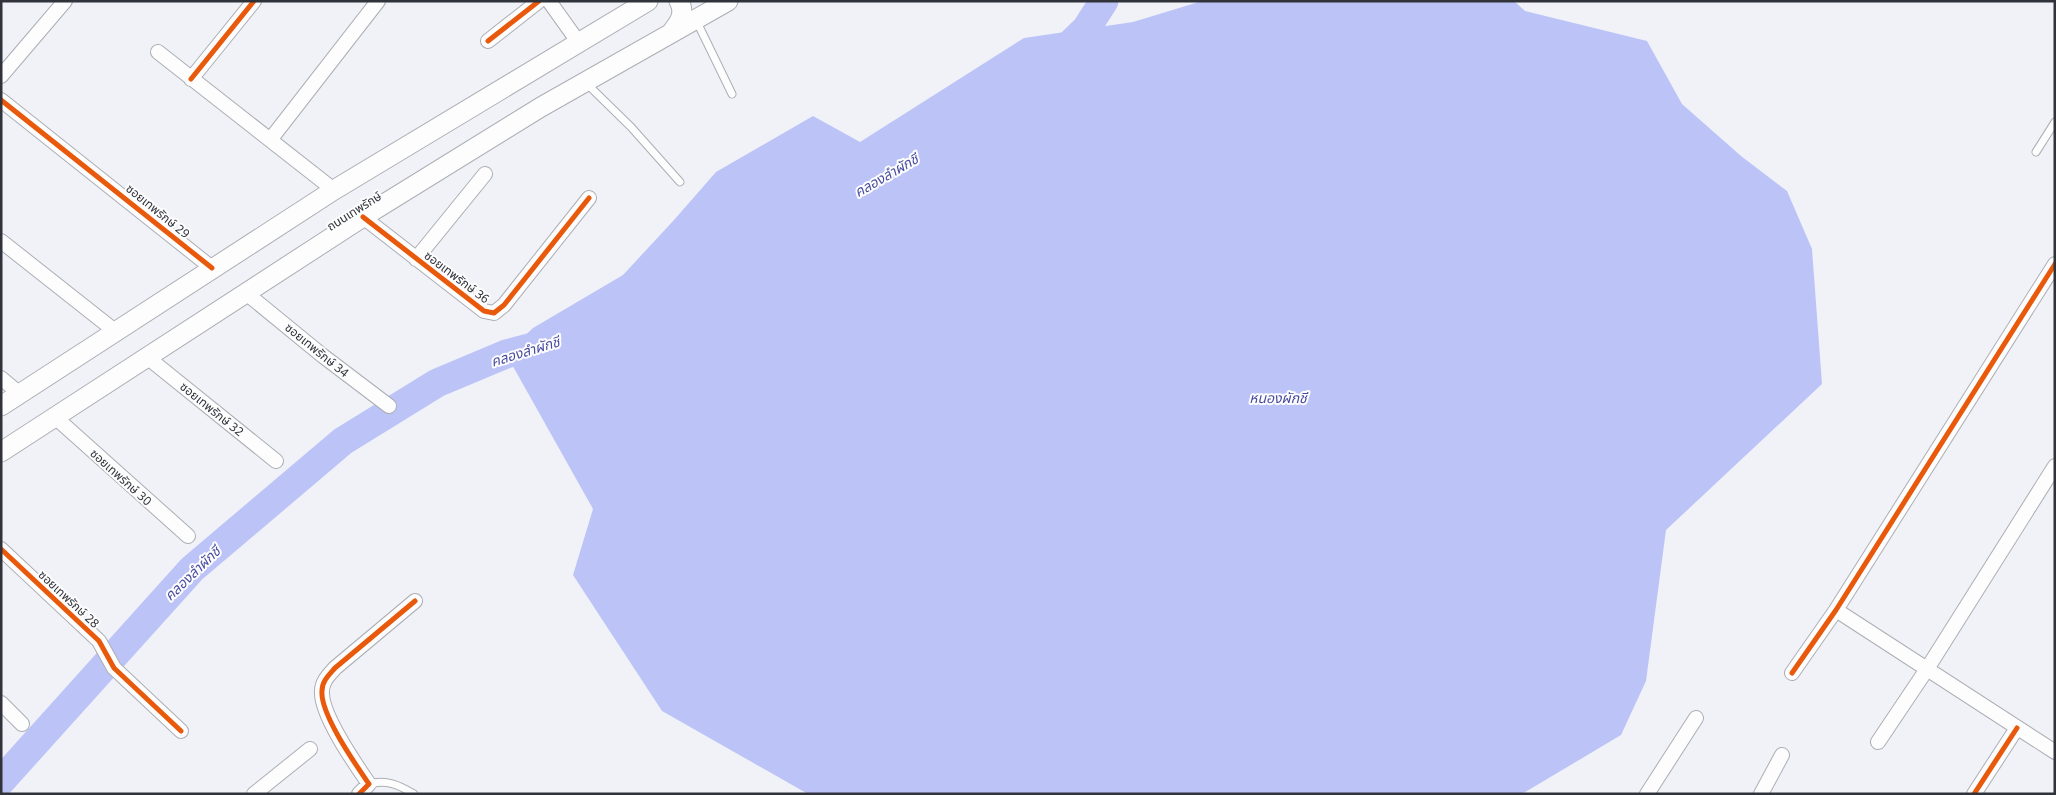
<svg xmlns="http://www.w3.org/2000/svg" width="2056" height="795" font-family="'Noto Sans','Noto Sans Thai',sans-serif">
<style>
.water{fill:#bcc4f7}
.lines{fill:none;stroke-linecap:round;stroke-linejoin:round}
.river{stroke:#bcc4f7;stroke-width:29}
.service-casing{stroke:#acaeb4;stroke-width:9}
.minor-casing{stroke:#acaeb4;stroke-width:16}
.secondary-casing{stroke:#acaeb4;stroke-width:21}
.service{stroke:#fdfdfe;stroke-width:7}
.minor{stroke:#fdfdfe;stroke-width:14}
.secondary{stroke:#fdfdfe;stroke-width:19}
.cycleway-casing{stroke:#fdfdfd;stroke-width:8}
.cycleway{stroke:#e8590c;stroke-width:5}
.labels{text-anchor:middle;dominant-baseline:central;stroke-width:4;stroke-linejoin:round;paint-order:stroke}
.street-label{font-size:12px;fill:#31333b;stroke:#fdfdfd}
.water-label{font-size:14px;font-style:italic;fill:#484c9f;stroke:#fdfdfd}
</style>
<rect width="100%" height="100%" fill="#f0f2f8"/>
<path class="water" d="M 1202,1 L 1514,1 L 1525,11 L 1647,41 L 1682,104 L 1741,156 L 1787,191 L 1812,249 L 1822,384 L 1666,530 L 1646,681 L 1621,735 L 1522,794 L 808,794 L 662,711 L 573,575 L 593,509 L 506,354 L 533,328 L 623,275 L 674,220 L 716,172 L 813,116 L 860,142 L 1024,38 L 1133,22 Z"/>
<g class="lines">
<path class="river" d="M 1058,56 L 1086,29 L 1104,1
M 1,781 L 192,569 L 343,441 L 437,383 L 506,354 L 544,344"/>
<g class="service-casing">
<path id="service" d="M 696,20 L 732,94
M 585,82 L 631,127 L 680,182
M 2036,152 L 2055,122
M 369,784 C 386,779 399,785 414,794"/>
</g>
<g class="minor-casing">
<path id="minor" d="M 549,1 L 579,43
M 488,41 L 539,1
M 158,52 L 334,190
M 1,76 L 65,1
M 191,79 L 254,1
M 1,100 L 212,268
M 270,140 L 378,1
M 363,217 L 484,311 L 494,313 L 504,305 L 589,198
M 1,241 L 115,331
M 416,259 L 485,174
M 246,293 L 323,356 L 389,406
M 147,357 L 276,461
M 1,378 L 20,394
M 55,417 L 188,536
M 1,549 L 99,641 L 114,668 L 181,731
M 1836,610 L 2055,752
M 1792,673 L 1836,610 L 2055,264
M 1,703 L 22,724
M 1878,742 L 1927,669 L 2055,466
M 254,794 L 310,749
M 359,794 L 369,784 C 356,765 320,714 322,691 C 322,681 329,675 335,668 L 415,601
M 1647,794 L 1696,718
M 1761,794 L 1782,755
M 1974,794 L 2017,728"/>
</g>
<g class="secondary-casing">
<path id="secondary" d="M 671,33 C 679,23 686,14 679,1
M 1,406 L 334,190 L 648,1
M 1,452 L 363,217 L 541,107 L 728,1"/>
</g>
<use href="#service" class="service"/>
<use href="#minor" class="minor"/>
<use href="#secondary" class="secondary"/>
<g class="cycleway-casing">
<path id="cycleway" d="M 488,41 L 539,1
M 191,79 L 254,1
M 1,100 L 212,268
M 363,217 L 484,311 L 494,313 L 504,305 L 589,198
M 1,549 L 99,641 L 114,668 L 181,731
M 1792,673 L 1836,610 L 2055,264
M 359,794 L 369,784 C 356,765 320,714 322,691 C 322,681 329,675 335,668 L 415,601
M 1974,794 L 2017,728"/>
</g>
<use href="#cycleway" class="cycleway"/>
</g>
<g class="labels">
<g class="street-label">
<text transform="translate(158 211) rotate(39)">ซอยเทพรักษ์ 29</text>
<text transform="translate(354 211) rotate(-32)">ถนนเทพรักษ์</text>
<text transform="translate(457 277) rotate(37)">ซอยเทพรักษ์ 36</text>
<text transform="translate(317 350) rotate(39)">ซอยเทพรักษ์ 34</text>
<text transform="translate(212 409) rotate(39)">ซอยเทพรักษ์ 32</text>
<text transform="translate(121 477) rotate(42)">ซอยเทพรักษ์ 30</text>
<text transform="translate(69 599) rotate(43)">ซอยเทพรักษ์ 28</text>
</g>
<g class="water-label">
<text transform="translate(886 175) rotate(-30)">คลองลำผักชี</text>
<text transform="translate(525 351) rotate(-17)">คลองลำผักชี</text>
<text x="1278" y="397">หนองผักชี</text>
<text transform="translate(192 573) rotate(-44)">คลองลำผักชี</text>
</g>
</g>
<rect width="2056" height="795" fill="none" stroke="#31333b" stroke-width="5"/>
</svg>
